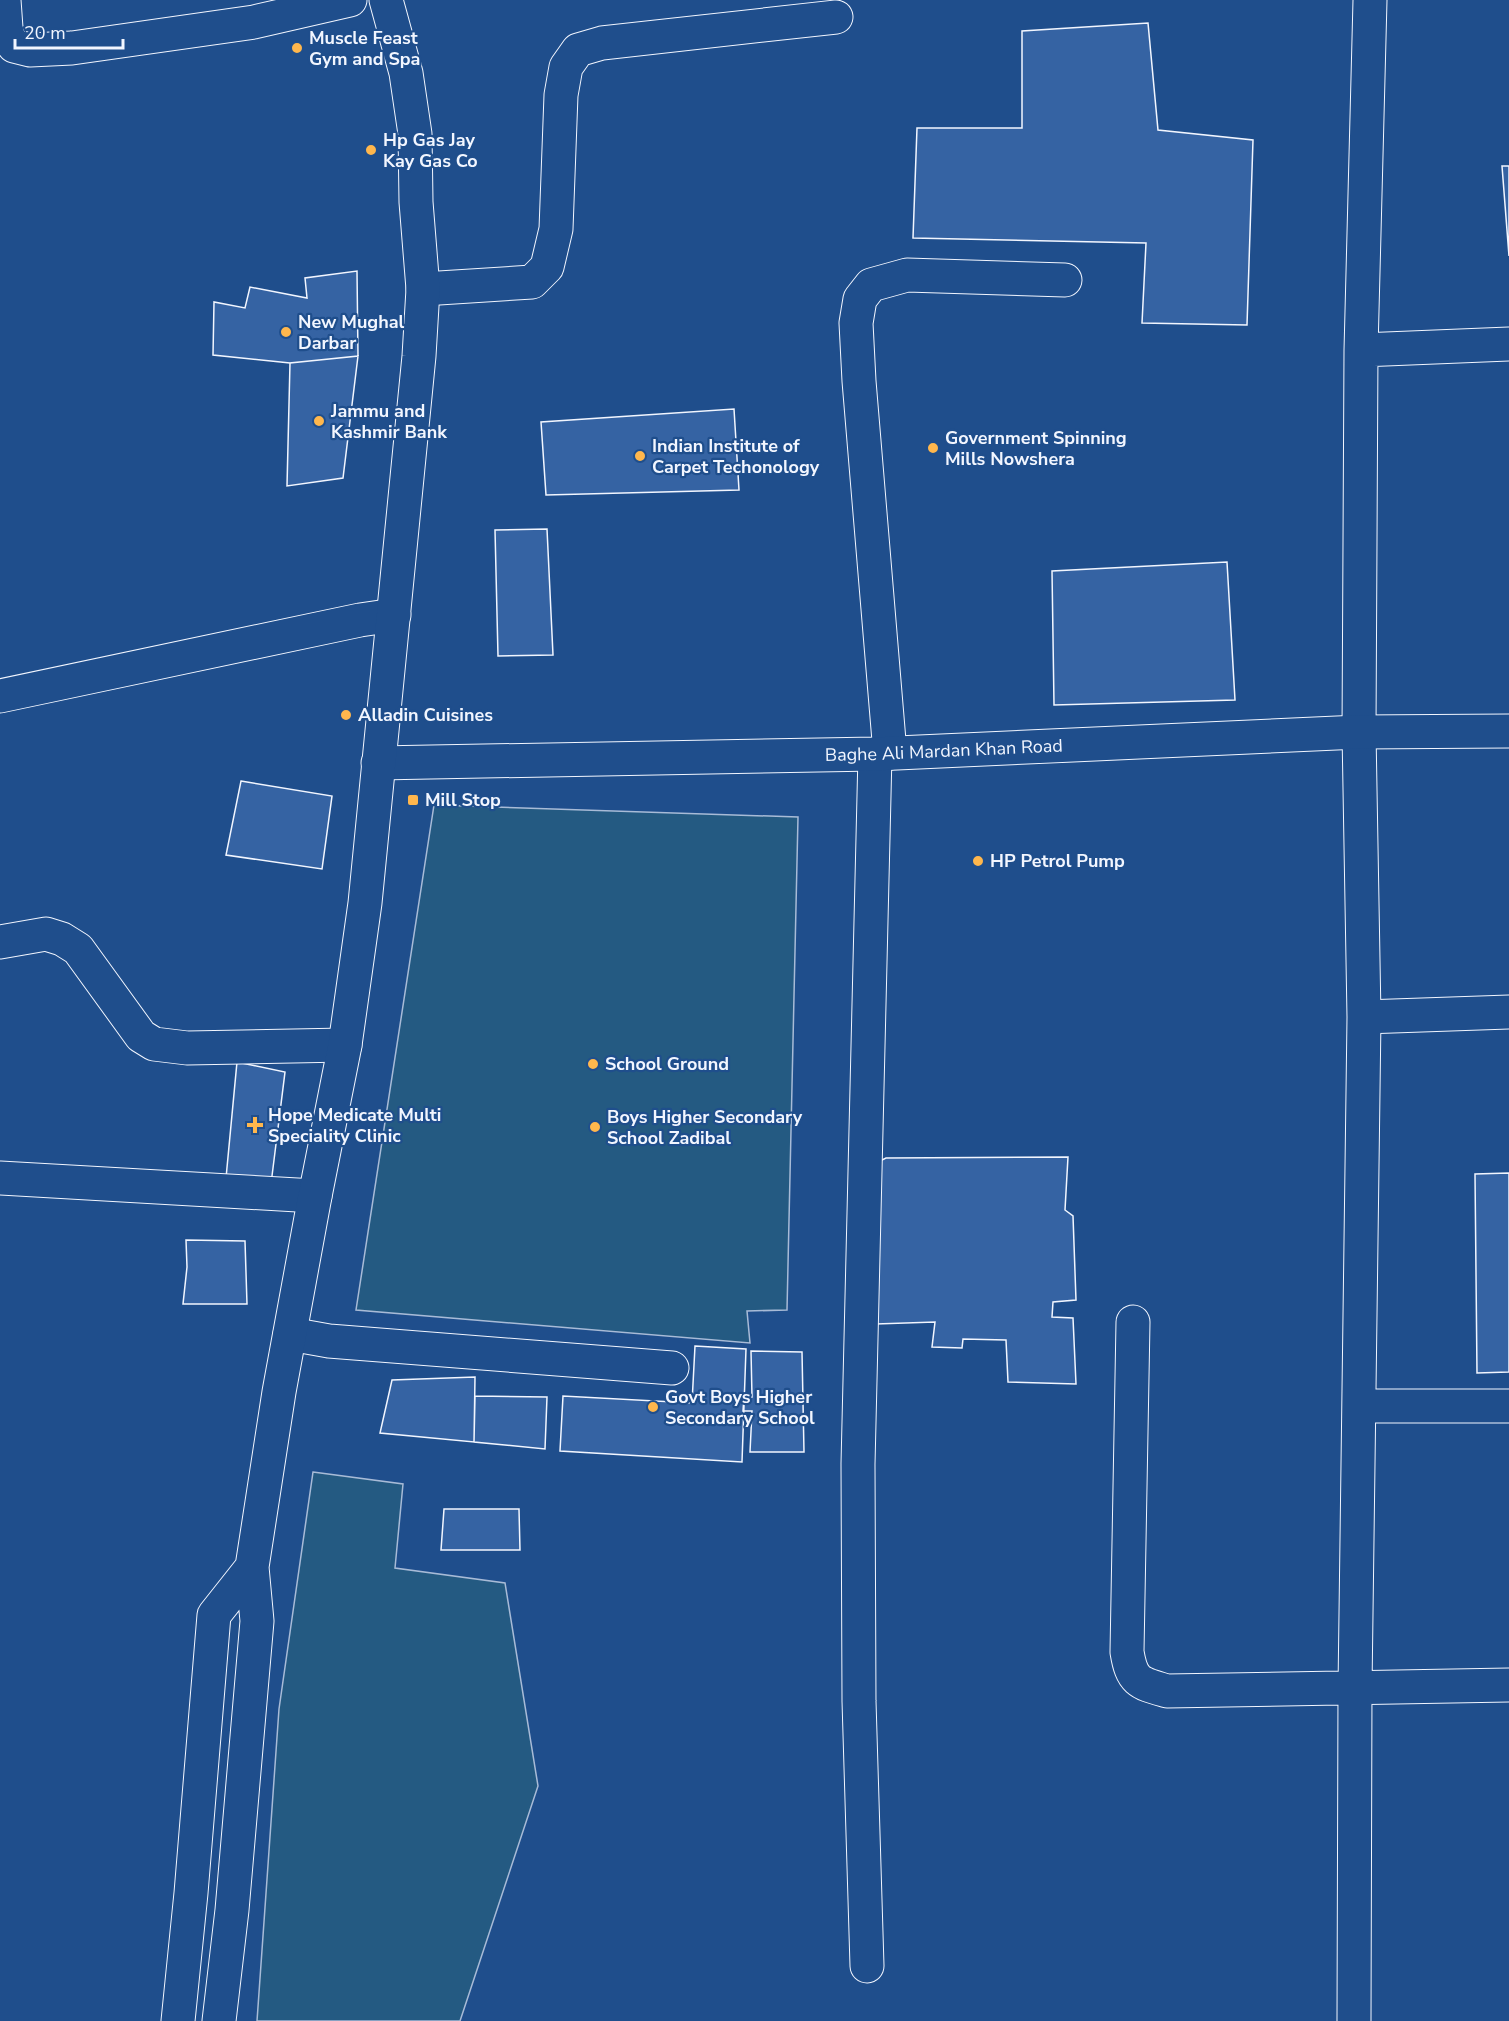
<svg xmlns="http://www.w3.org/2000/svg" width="1509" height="2021" font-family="'Nunito Sans',sans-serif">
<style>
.green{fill:#245a82;stroke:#a8bbd7;stroke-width:1.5}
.building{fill:#3563a3;stroke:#f2f6ff;stroke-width:1.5}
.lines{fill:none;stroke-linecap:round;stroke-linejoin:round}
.minor-casing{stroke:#f2f6ff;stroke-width:35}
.major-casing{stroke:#f2f6ff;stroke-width:35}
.highway-casing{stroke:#f2f6ff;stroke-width:35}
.minor{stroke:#1f4e8c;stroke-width:33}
.major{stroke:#1f4e8c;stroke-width:33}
.highway{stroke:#1f4e8c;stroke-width:33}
.poi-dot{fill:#ffb74d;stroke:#1f4e8c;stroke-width:2}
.labels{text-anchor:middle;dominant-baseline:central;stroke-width:4.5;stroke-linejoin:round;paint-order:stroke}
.poi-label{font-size:18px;font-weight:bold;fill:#f2f6ff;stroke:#1f4e8c;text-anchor:start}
.street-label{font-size:18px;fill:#f2f6ff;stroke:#1f4e8c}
</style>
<rect width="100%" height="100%" fill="#1f4e8c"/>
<path class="green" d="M 434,805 L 798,817 L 787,1310 L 747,1311 L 750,1343 L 356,1310 Z
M 313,1472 L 403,1484 L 395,1568 L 505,1583 L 538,1786 L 460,2021 L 257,2021 L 279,1709 Z"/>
<path class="building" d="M 1148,23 L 1158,130 L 1253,140 L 1247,325 L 1142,323 L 1146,243 L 913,238 L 917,128 L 1022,128 L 1022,31 Z
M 1502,166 L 1509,166 L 1509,256 Z
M 357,271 L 358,356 L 290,363 L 213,355 L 214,302 L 245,308 L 250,287 L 307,298 L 305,278 Z
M 358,356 L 343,478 L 287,486 L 290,363 Z
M 734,409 L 739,490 L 546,495 L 541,422 Z
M 547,529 L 553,655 L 498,656 L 495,530 Z
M 1227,562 L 1235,700 L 1054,705 L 1052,571 Z
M 241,781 L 332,796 L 322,869 L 226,855 Z
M 237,1062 L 285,1072 L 271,1184 L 226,1178 Z
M 1068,1157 L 1065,1210 L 1073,1216 L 1076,1300 L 1053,1302 L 1052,1317 L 1073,1318 L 1076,1384 L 1008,1382 L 1006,1340 L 963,1339 L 962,1348 L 932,1347 L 935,1322 L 876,1324 L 876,1163 L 886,1158 Z
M 1509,1173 L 1509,1372 L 1477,1373 L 1475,1174 Z
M 186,1240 L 245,1241 L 247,1304 L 183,1304 L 187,1267 Z
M 695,1346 L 746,1349 L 742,1462 L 560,1451 L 563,1396 L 692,1403 Z
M 751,1351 L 802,1352 L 804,1452 L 750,1452 L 752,1411 L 743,1411 L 744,1397 L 752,1397 Z
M 475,1377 L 474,1442 L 380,1433 L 392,1380 Z
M 475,1396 L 547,1397 L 545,1449 L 474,1442 Z
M 444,1509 L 519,1509 L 520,1550 L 441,1550 Z"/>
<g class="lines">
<g class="minor-casing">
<path id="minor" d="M 4,0 L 6,28 L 9,39 L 14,46 L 30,50 L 72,48 L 254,22 L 350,0
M 423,289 L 532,282 L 547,267 L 556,229 L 561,95 L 566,67 L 578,50 L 602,43 L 836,17
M 1361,350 L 1509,344
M 0,696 L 360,620 L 394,615
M 890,753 L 859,381 L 856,323 L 860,299 L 871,285 L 907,275 L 1065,280
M 0,942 L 46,934 L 62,939 L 78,949 L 141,1036 L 154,1044 L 187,1048 L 345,1045
M 1364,1017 L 1509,1012
M 0,1178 L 315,1196
M 1133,1322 L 1127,1652 C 1132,1682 1139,1683 1167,1691 L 1509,1685
M 290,1334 L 329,1341 L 672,1368
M 1359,1406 L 1509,1406
M 867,1966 L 859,1701 L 858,1464 L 875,754
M 1354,2021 L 1355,1688 L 1364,1017 L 1359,732 L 1361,350 L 1370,0"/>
</g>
<g class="major-casing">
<g id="major">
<path id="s1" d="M 378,763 L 875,754 L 1359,732 L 1509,731"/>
</g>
</g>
<g class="highway-casing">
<path id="highway" d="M 178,2021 L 191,1893 L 214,1615 L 252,1567
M 219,2021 L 232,1910 L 257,1621 L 252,1567 L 279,1392 L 315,1196 L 345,1045 L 365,903 L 419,356 L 423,289 L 416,202 L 415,134 L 406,73 L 386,0"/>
</g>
<use href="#minor" class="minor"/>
<use href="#major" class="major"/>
<use href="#highway" class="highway"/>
</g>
<g class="poi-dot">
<circle cx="297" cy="48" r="6"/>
<circle cx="371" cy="150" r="6"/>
<circle cx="286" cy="332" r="6"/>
<circle cx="319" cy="421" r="6"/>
<circle cx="933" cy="448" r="6"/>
<circle cx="640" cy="456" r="6"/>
<circle cx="346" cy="715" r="6"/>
<rect x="407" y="794" width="12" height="12" rx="3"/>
<circle cx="978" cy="861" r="6"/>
<circle cx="593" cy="1064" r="6"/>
<path d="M252 1116h6v6h6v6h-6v6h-6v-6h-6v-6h6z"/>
<circle cx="595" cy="1127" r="6"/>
<circle cx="653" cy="1407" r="6"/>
</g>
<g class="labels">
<g class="poi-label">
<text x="309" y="38">Muscle Feast<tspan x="309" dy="21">Gym and Spa</tspan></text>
<text x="383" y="140">Hp Gas Jay<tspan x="383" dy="21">Kay Gas Co</tspan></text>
<text x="298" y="322">New Mughal<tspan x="298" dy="21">Darbar</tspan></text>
<text x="331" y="411">Jammu and<tspan x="331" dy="21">Kashmir Bank</tspan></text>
<text x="945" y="438">Government Spinning<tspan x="945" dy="21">Mills Nowshera</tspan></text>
<text x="652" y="446">Indian Institute of<tspan x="652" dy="21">Carpet Techonology</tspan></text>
<text x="358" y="715">Alladin Cuisines</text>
<text x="425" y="800">Mill Stop</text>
<text x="990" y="861">HP Petrol Pump</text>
<text x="605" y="1064">School Ground</text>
<text x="268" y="1115">Hope Medicate Multi<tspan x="268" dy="21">Speciality Clinic</tspan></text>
<text x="607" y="1117">Boys Higher Secondary<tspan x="607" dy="21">School Zadibal</tspan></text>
<text x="665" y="1397">Govt Boys Higher<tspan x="665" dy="21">Secondary School</tspan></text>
</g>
<g class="street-label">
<text stroke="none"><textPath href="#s1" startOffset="566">Baghe Ali Mardan Khan Road</textPath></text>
</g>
</g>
<path d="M15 39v9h108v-9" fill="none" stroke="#f2f6ff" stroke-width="3"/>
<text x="24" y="39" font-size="18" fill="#f2f6ff" stroke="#1f4e8c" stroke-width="4.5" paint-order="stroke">20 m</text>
</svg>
